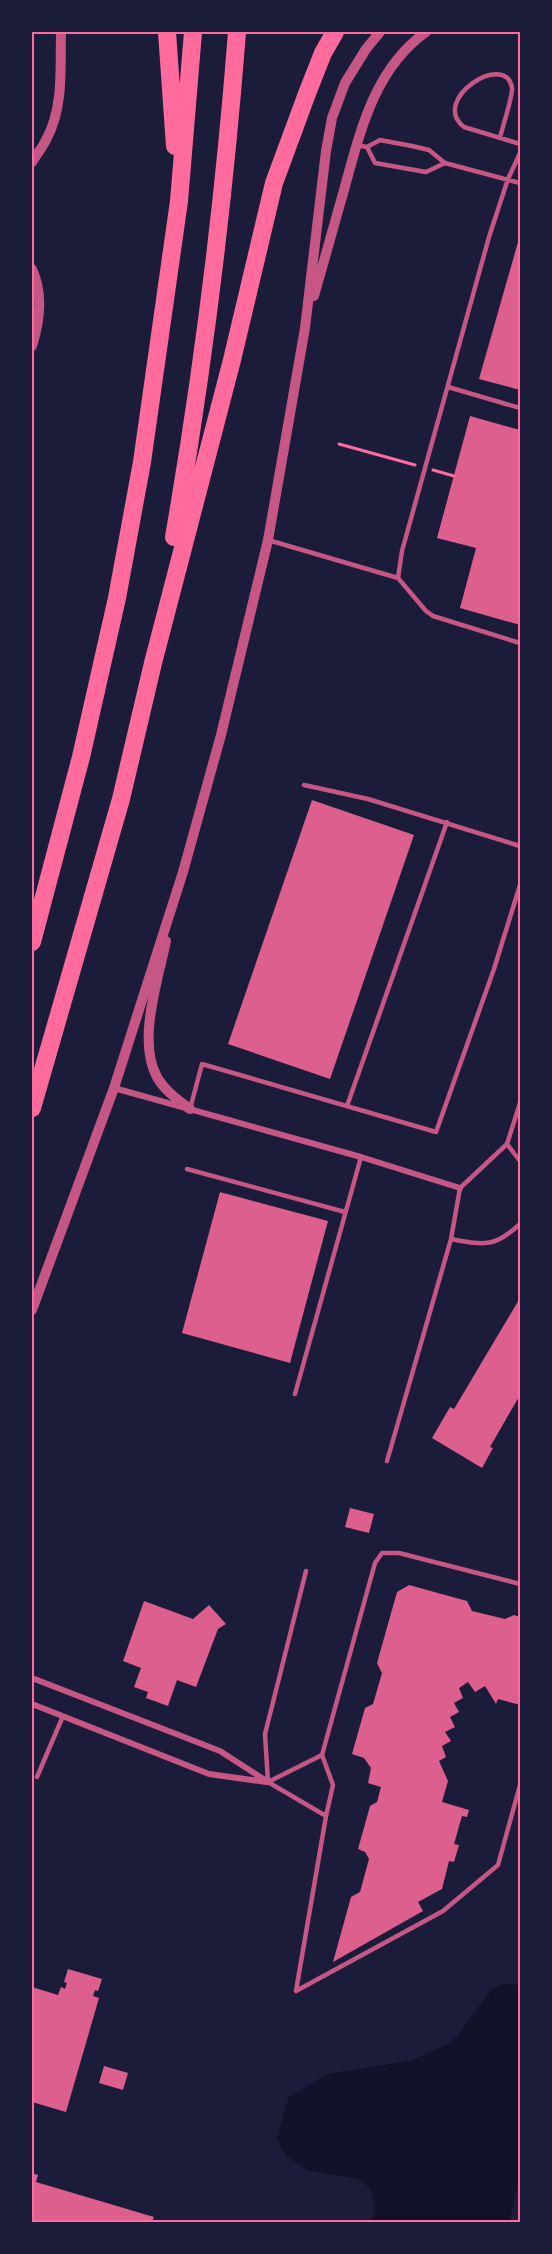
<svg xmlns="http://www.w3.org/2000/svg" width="552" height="2254" font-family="'DejaVu Sans',sans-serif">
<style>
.water{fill:#12122b}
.building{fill:#dd5f8e}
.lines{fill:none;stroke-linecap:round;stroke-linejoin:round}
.path{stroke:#ff6b9d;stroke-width:3}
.service{stroke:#c65784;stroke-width:4.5}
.minor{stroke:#c65784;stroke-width:6}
.tertiary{stroke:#c65784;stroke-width:10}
.motorway{stroke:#ff6b9d;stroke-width:18}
.neatline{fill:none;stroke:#ff6b9d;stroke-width:2}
</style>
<rect width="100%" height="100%" fill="#1b1b3a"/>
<path class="water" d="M 503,1984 L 520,1985 L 520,2176 L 509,2222 L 371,2222 L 375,2208 L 370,2189 L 361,2179 L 309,2171 L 288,2157 L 281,2148 L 277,2137 L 289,2097 L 327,2074 L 410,2061 L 446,2045 L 458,2035 L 491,1990 Z"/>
<path class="building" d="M 520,235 L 520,390 L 479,379 Z
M 470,416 L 520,430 L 520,625 L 460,608 L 476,548 L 437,538 Z
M 312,800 L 414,835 L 330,1079 L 228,1044 Z
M 220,1192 L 328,1221 L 290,1363 L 182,1333 Z
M 520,1298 L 520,1395 L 490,1447 L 493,1448 L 482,1468 L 432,1438 L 450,1407 L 454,1409 Z
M 350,1508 L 374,1514 L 369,1533 L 345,1527 Z
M 409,1585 L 467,1601 L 472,1611 L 505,1619 L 514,1615 L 520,1617 L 520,1705 L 498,1699 L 496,1704 L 485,1686 L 475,1692 L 468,1682 L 459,1688 L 463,1698 L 454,1703 L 459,1712 L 450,1717 L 455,1727 L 445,1732 L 451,1741 L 442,1746 L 446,1757 L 439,1761 L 448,1781 L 442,1802 L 469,1810 L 467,1817 L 462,1816 L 454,1844 L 459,1845 L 454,1862 L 449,1861 L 442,1889 L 418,1902 L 423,1911 L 333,1962 L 351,1897 L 360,1892 L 369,1859 L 365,1852 L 358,1849 L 370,1806 L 377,1802 L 381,1787 L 368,1783 L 371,1768 L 364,1758 L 352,1754 L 365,1708 L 373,1704 L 382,1673 L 377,1663 L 397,1592 Z
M 144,1601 L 193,1619 L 209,1605 L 226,1624 L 218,1629 L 196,1687 L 177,1680 L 168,1706 L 146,1698 L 148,1692 L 134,1687 L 141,1668 L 123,1661 Z
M 68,1969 L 102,1979 L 98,1991 L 95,1990 L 93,1996 L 99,1998 L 66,2112 L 32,2102 L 32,1987 L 58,1995 L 61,1987 L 65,1989 L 67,1983 L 64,1982 Z
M 104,2066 L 128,2073 L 123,2090 L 99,2083 Z
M 32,2173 L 38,2175 L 36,2182 L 154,2217 L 152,2222 L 32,2222 Z"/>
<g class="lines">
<path class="path" d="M 339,444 L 415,465
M 433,470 L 454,476"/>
<path class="service" d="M 500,138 C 502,128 513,96 512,88 C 506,50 429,100 464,127 L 520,144
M 356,145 L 367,147 L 380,140 L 412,146 L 429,150 L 445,163 L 520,183
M 367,147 L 375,163 L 426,172 L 445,163
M 448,387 L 520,408
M 268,540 L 398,578 L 426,611 L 433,616 L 520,643
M 398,578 L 402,551 L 489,237 L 508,179 L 520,153
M 304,785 L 368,799 L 520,846
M 520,1103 L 507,1144 L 520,1161
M 347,1106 L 447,822
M 190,1109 L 202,1064 L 436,1132 L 494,969 L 520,885
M 187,1169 L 345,1212
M 451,1239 C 484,1245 494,1248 520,1224
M 295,1394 L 361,1157
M 387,1461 L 451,1239 L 460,1188 L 507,1144
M 322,1755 L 333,1785 L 326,1816
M 37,1777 L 63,1716
M 268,1782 L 326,1816 L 296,1991 L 443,1911 L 498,1865 L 520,1785
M 268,1782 L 322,1755 L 375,1563 L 382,1553 L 399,1553 L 520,1584
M 268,1782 L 265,1734 L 306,1571"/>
<path class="minor" d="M 114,1088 L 361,1157 L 460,1188
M 32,1678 L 220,1751 L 268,1782
M 32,1704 L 209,1774 L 266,1782"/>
<path class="tertiary" d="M 32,162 C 37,154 43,147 47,138 C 64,106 60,66 61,32
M 32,269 C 43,293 40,321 32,346
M 314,296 C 324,261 334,225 344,190 C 360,132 374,69 426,32
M 166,941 C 158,980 137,1041 157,1077 C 165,1091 178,1100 190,1109
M 32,1310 L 114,1088 L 183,872 L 221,735 L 268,540 L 305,328 L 326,151 L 332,118 L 345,83 L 366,49 L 380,32"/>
<path class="motorway" d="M 167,32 L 175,146
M 174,537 C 203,370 224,201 237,32
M 32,942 L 81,757 L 117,598 L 142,462 L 179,201 L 193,32
M 32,1108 L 121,799 L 153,663 L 232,360 L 274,183 L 308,91 L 323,53 L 335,32"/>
</g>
<rect width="552" height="2254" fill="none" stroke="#1b1b3a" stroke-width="66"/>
<rect x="33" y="33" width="486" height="2188" class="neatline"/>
</svg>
